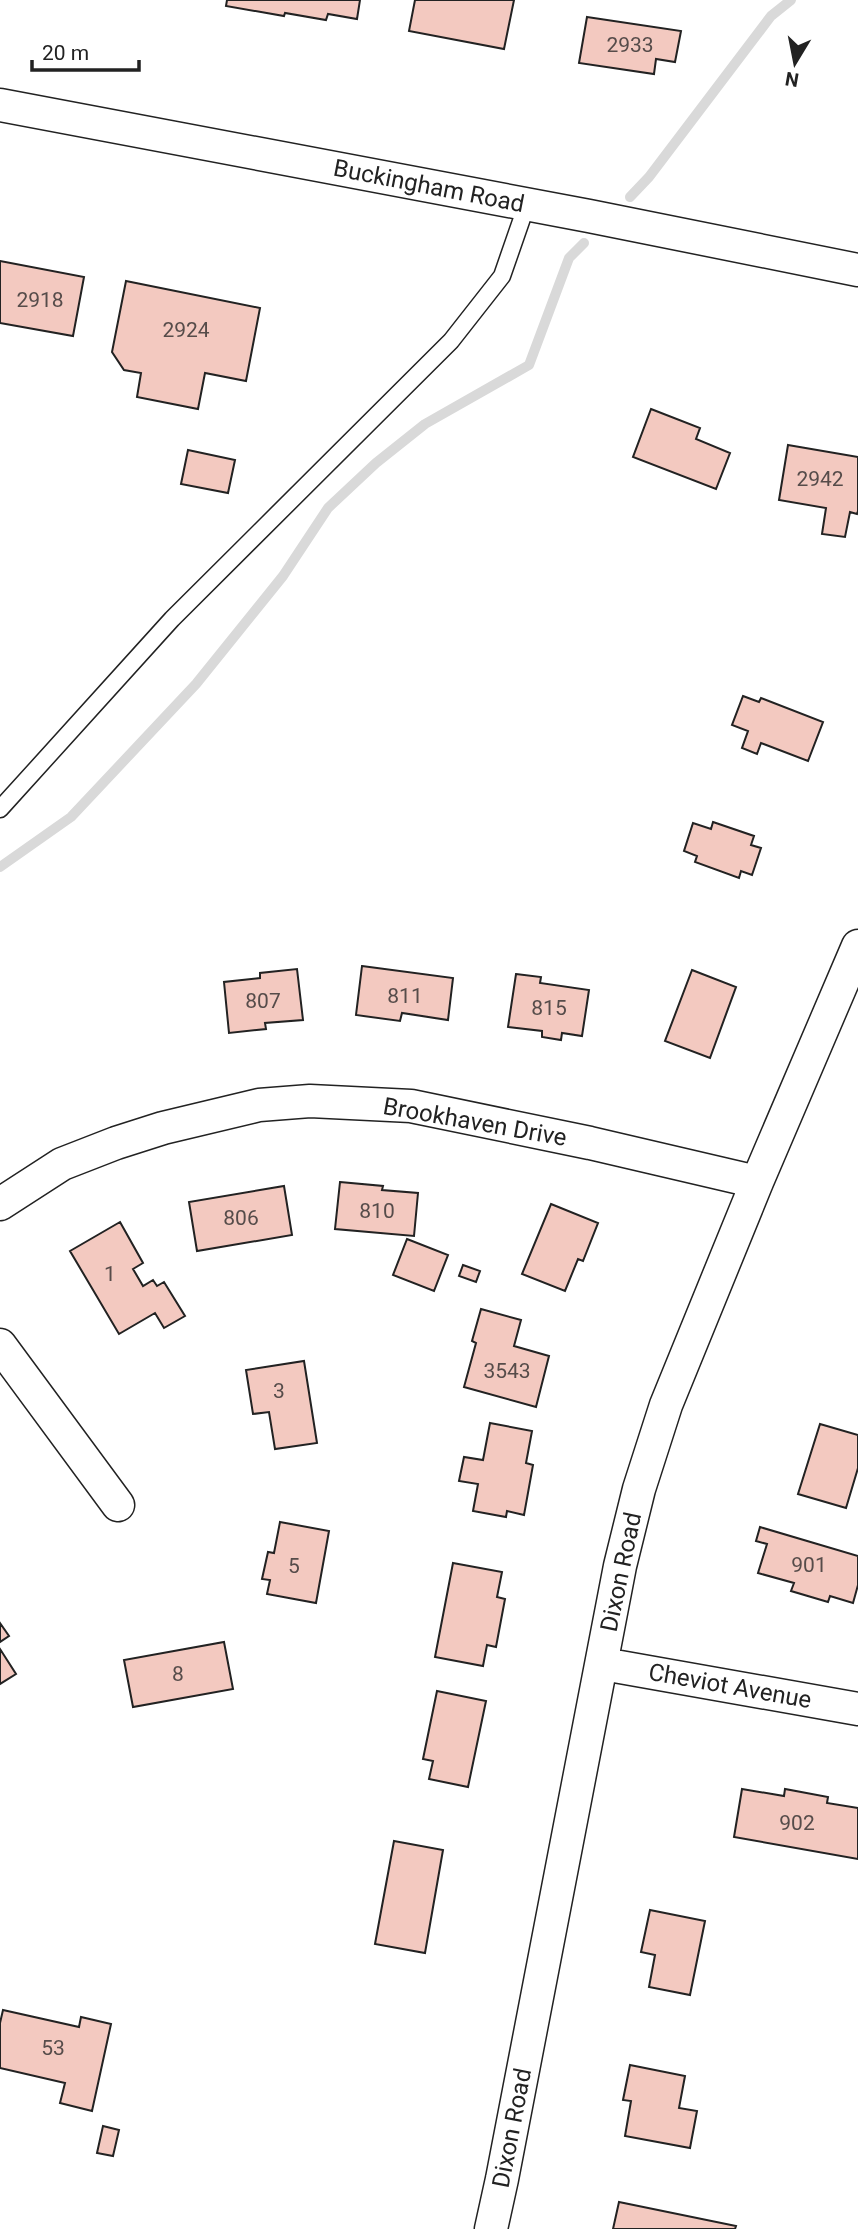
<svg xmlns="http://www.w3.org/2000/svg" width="858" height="2229" font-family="Roboto,sans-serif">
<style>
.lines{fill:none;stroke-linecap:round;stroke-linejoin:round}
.stream{stroke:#d9d9d9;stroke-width:10}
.building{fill:#f3c9c0;stroke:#222;stroke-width:2}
.service-casing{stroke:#222;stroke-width:19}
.minor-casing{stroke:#222;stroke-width:35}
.service{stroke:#fff;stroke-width:16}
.minor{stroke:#fff;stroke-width:32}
.labels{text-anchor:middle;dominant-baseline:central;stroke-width:5;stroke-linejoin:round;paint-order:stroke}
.number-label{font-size:21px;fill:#564c4a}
.street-label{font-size:24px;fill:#222;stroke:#fff}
</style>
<rect width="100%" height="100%" fill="#fff"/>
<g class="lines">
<path class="stream" d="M 630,197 L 649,177 L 771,16 L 791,0
M 0,867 L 71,817 L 196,684 L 283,576 L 328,508 L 376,463 L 425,424 L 529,365 L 569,258 L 584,243"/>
</g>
<path class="building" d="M 227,0 L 360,0 L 357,19 L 328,14 L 326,20 L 285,13 L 284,16 L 226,6 Z
M 415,0 L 514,0 L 504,49 L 409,31 Z
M 587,17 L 681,31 L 675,62 L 656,59 L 654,74 L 579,63 Z
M 0,261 L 84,277 L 73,336 L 0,323 Z
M 126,281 L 260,308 L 246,381 L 205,373 L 198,409 L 137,397 L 141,373 L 124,370 L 112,352 Z
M 651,409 L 700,428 L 696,439 L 730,453 L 716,489 L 633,457 Z
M 788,445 L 858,457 L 858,511 L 857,514 L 850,512 L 845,537 L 822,534 L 826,508 L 779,500 Z
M 188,450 L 235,460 L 228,493 L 181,484 Z
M 743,696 L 759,702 L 761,698 L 823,722 L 808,761 L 761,743 L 757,754 L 742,748 L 748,731 L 732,725 Z
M 713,822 L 754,836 L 751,845 L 761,848 L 752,875 L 741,871 L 739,878 L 695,862 L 697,856 L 684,851 L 693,823 L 711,829 Z
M 362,966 L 453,978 L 448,1020 L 402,1013 L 400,1021 L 356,1015 Z
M 297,969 L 303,1020 L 265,1023 L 266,1029 L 229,1033 L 224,982 L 260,978 L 260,973 Z
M 692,970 L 736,987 L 710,1058 L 665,1041 Z
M 516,974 L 541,977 L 540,983 L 589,990 L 582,1036 L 562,1033 L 561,1040 L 542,1037 L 542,1031 L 508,1027 Z
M 340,1182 L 383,1186 L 382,1190 L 418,1193 L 414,1236 L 335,1229 Z
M 284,1186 L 292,1235 L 197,1251 L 189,1202 Z
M 551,1204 L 598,1223 L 583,1261 L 578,1259 L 565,1291 L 522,1274 Z
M 120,1222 L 143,1263 L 133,1269 L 143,1286 L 153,1280 L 157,1286 L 164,1282 L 185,1316 L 164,1328 L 155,1313 L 119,1334 L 70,1251 Z
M 407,1239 L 448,1255 L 434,1291 L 393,1275 Z
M 463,1265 L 480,1271 L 476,1282 L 459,1276 Z
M 481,1309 L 521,1320 L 514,1346 L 549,1356 L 536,1407 L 464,1387 L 476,1343 L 472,1341 Z
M 304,1361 L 317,1443 L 275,1449 L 269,1412 L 253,1414 L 246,1370 Z
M 490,1423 L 532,1431 L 526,1463 L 533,1465 L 524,1515 L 507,1511 L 506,1517 L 473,1511 L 478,1484 L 459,1481 L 464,1457 L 483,1460 Z
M 820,1424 L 858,1435 L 858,1468 L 846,1508 L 798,1494 Z
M 280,1522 L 329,1531 L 316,1603 L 267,1594 L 270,1580 L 262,1579 L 268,1552 L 274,1553 Z
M 760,1527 L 858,1556 L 858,1585 L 853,1603 L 830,1596 L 828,1602 L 791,1591 L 794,1583 L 758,1573 L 767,1544 L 756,1541 Z
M 453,1563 L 502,1572 L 497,1597 L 505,1599 L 496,1647 L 487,1645 L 483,1666 L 435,1657 Z
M 0,1623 L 9,1636 L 0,1642 Z
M 224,1642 L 233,1689 L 133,1707 L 124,1660 Z
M 0,1649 L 16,1674 L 0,1684 Z
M 437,1691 L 486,1701 L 468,1787 L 429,1779 L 433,1761 L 423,1759 Z
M 742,1789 L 784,1796 L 785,1789 L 828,1797 L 827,1803 L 858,1808 L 858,1859 L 734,1837 Z
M 394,1841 L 443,1850 L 425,1953 L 375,1944 Z
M 650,1910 L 705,1921 L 690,1995 L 649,1987 L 655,1955 L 641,1952 Z
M 3,2010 L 79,2027 L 81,2017 L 111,2024 L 92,2111 L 60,2103 L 65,2083 L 0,2068 L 0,2023 Z
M 630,2065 L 685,2076 L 679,2108 L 697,2111 L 690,2148 L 625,2136 L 631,2101 L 623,2100 Z
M 103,2126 L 119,2130 L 113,2156 L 97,2153 Z
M 619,2202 L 736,2226 L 735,2229 L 613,2229 Z"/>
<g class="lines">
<g class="service-casing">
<path id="service" d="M 0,809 L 172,619 L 451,341 L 502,276 L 527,204"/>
</g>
<g class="minor-casing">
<path id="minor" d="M 0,105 L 589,216 L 858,270
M 0,1204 L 62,1164 L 116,1143 L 163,1128 L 259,1105 L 310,1101 L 411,1106 L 590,1143 L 757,1182
M 0,1345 L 118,1505
M 603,1664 L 858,1709
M 491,2229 L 502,2179 L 620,1566 L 639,1489 L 666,1405 L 757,1182 L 858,946"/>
</g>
<use href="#service" class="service"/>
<use href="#minor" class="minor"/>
</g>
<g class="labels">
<g class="number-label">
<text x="630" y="45">2933</text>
<text x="40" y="300">2918</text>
<text x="186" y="330">2924</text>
<text x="820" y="479">2942</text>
<text x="405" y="996">811</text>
<text x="263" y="1001">807</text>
<text x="549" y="1008">815</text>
<text x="377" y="1211">810</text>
<text x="241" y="1218">806</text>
<text x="110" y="1274">1</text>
<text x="507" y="1371">3543</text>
<text x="279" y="1391">3</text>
<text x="809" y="1565">901</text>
<text x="294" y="1566">5</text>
<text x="178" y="1674">8</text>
<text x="797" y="1823">902</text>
<text x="53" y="2048">53</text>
</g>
<g class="street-label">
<text transform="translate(429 186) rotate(11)">Buckingham Road</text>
<text transform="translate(475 1122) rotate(10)">Brookhaven Drive</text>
<text transform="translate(621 1572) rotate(-78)">Dixon Road</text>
<text transform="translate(730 1686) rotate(10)">Cheviot Avenue</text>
<text transform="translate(512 2128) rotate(-79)">Dixon Road</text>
</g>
</g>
<g transform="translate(795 63) rotate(190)" stroke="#ffffff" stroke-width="5" paint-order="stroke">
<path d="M0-5L12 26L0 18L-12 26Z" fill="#222222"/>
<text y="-10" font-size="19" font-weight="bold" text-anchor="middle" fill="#222222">N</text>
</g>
<path d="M32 60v10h107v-10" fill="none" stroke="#222222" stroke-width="3.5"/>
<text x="42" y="60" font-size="21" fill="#222222" stroke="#ffffff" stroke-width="5" paint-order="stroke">20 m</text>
</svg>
